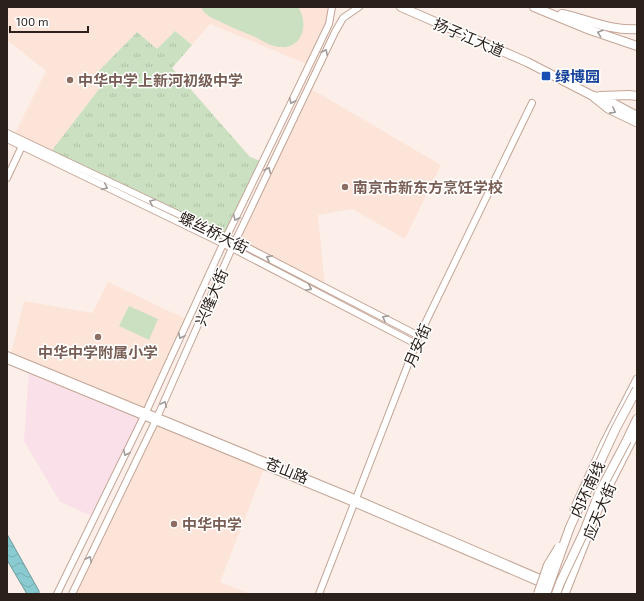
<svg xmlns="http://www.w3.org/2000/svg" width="644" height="601" font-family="'Exo 2','Noto Sans SC',sans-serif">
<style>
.commercial{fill:#fae0e8}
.built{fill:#fde4d9}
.grass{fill:url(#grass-tufts)}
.garden{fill:#cae0c0}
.water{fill:url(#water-waves);stroke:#6d9899}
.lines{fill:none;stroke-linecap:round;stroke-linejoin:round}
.secondary-casing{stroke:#c4a597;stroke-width:8}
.primary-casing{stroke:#c4a597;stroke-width:9}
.highway-casing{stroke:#c4a597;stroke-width:10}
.secondary{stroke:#fff;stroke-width:6}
.primary{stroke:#fff;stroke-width:7}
.highway{stroke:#fff;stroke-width:8}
.highway-bridge-casing{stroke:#c4a597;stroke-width:10;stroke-linecap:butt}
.highway-bridge{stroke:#fff;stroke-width:8}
.oneway{stroke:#a09b98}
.transit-dot{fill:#1a4fb4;stroke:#fff;stroke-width:1.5}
.education-dot{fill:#8d6e63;stroke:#fff;stroke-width:1.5}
.labels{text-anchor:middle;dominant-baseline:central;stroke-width:3;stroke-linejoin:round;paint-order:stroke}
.street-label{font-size:15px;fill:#2b201a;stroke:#fff}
.transit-label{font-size:15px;font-weight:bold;fill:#164399;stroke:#fff;text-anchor:start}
.education-label{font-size:15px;font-weight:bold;fill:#785e54;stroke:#fff;text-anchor:start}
</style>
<defs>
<pattern id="grass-tufts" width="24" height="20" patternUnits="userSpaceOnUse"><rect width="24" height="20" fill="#cae0c0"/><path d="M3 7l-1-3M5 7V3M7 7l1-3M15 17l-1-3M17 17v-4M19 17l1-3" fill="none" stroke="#aec0a4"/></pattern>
<pattern id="water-waves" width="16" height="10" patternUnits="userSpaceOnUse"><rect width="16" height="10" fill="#89cbd0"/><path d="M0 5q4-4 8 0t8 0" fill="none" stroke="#76aeb2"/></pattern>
</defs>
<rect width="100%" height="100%" fill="#fcefe9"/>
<path class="commercial" d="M 29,369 L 144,416 L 94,517 L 60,502 L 24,441 Z"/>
<path class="built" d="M 7,7 L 328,7 L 332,11 L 309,65 L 210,24 L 192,45 L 175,31 L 157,50 L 137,32 L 94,76 L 103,84 L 47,158 L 11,141 L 46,71 L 7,40 Z
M 308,87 L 441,165 L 405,239 L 352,209 L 318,215 L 325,287 L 321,294 L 232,248 Z
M 108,282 L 188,320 L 146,412 L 11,354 L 24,301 L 92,313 Z
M 156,422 L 265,467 L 220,582 L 250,594 L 71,594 Z"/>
<path class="grass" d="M 175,31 L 192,45 L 172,68 L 250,157 L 263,162 L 226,237 L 50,153 L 103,84 L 94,76 L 137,32 L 157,49 Z"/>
<path class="garden" d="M 201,7 L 298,7 C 303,14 305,24 302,33 C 299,43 290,48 281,47 C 272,47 263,41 255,37 C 240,31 225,24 210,17 L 204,12 Z
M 129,306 L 158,319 L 149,340 L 119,326 Z"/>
<path class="water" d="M 7,534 L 39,591 L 39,594 L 27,594 L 7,560 Z"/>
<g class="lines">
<g class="secondary-casing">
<path id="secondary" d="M 7,133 L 235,241 L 419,336
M 7,139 L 232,248 L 416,344
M 7,178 L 22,146
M 7,355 L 357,499 L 547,581
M 7,360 L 342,498 L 561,592
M 57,594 L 146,412 L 223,244 L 329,24 L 332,7
M 72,594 L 155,422 L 232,248 L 335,32 L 343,18 L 359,7
M 319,594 L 419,336 L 532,103"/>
</g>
<g class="primary-casing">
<path id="primary" d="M 593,97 L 608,109 L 637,123
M 574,509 L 604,443 L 637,379
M 565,594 L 602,500 L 637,431"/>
</g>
<g class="highway-casing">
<path id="highway" d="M 401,7 L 527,62 L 591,95 L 609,101 L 637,116
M 534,7 L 590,30 L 637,46
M 562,14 C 587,19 610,31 637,29
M 600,96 L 629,95 L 637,96
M 627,440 L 637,419"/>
</g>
<use href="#secondary" class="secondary"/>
<use href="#primary" class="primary"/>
<use href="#highway" class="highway"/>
<g class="highway-bridge-casing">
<path id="highway-bridge" d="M 538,594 L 548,565 L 559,547
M 546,594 L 570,527 L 616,428 L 637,389
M 556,594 L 560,583 L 584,532 L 599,493 L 627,440"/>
</g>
<use href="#highway-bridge" class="highway-bridge"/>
</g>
<defs><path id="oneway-chevron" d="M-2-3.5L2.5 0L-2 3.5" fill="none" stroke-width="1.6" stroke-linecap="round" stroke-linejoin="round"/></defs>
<g class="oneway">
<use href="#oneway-chevron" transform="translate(600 33) rotate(-161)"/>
<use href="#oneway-chevron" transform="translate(325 52) rotate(-64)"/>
<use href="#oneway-chevron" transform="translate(292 101) rotate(115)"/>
<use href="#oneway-chevron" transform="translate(613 111) rotate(28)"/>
<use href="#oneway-chevron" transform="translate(268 170) rotate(-65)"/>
<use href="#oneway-chevron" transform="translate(105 187) rotate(26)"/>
<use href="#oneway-chevron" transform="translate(152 202) rotate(-155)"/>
<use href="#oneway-chevron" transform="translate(236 218) rotate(116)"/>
<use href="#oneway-chevron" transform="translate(269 258) rotate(-153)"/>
<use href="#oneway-chevron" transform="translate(309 288) rotate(26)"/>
<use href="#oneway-chevron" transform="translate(385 318) rotate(-153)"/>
<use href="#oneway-chevron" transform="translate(181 336) rotate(115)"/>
<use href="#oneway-chevron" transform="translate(164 404) rotate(-65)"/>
<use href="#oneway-chevron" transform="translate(126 453) rotate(116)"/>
<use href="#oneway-chevron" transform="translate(89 559) rotate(-64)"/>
</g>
<rect class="transit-dot" x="541" y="71" width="10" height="10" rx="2"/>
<g class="education-dot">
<circle cx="70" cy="80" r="4"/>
<circle cx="345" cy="187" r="4"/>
<circle cx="98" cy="337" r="4"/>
<circle cx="174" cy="524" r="4"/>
</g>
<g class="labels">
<g class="street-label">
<text transform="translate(469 37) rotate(23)">扬子江大道</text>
<text transform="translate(214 232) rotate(26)">螺丝桥大街</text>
<text transform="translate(211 297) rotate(-67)">兴隆大街</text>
<text transform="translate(417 345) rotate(-67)">月安街</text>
<text transform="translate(287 470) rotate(22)">苍山路</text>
<text transform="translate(587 489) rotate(-65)">内环南线</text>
<text transform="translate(599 511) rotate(-67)">应天大街</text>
</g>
<g class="transit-label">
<text x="555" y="76">绿博园</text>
</g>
<g class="education-label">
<text x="78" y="80">中华中学上新河初级中学</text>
<text x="353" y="187">南京市新东方烹饪学校</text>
<text x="98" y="352" text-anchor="middle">中华中学附属小学</text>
<text x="182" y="524">中华中学</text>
</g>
</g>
<rect width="644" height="601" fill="none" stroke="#2b201a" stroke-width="16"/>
<path d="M10 26v6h78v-6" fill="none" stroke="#2b201a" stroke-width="2"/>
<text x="16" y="26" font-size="12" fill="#2b201a" stroke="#ffffff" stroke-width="3" paint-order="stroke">100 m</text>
</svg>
